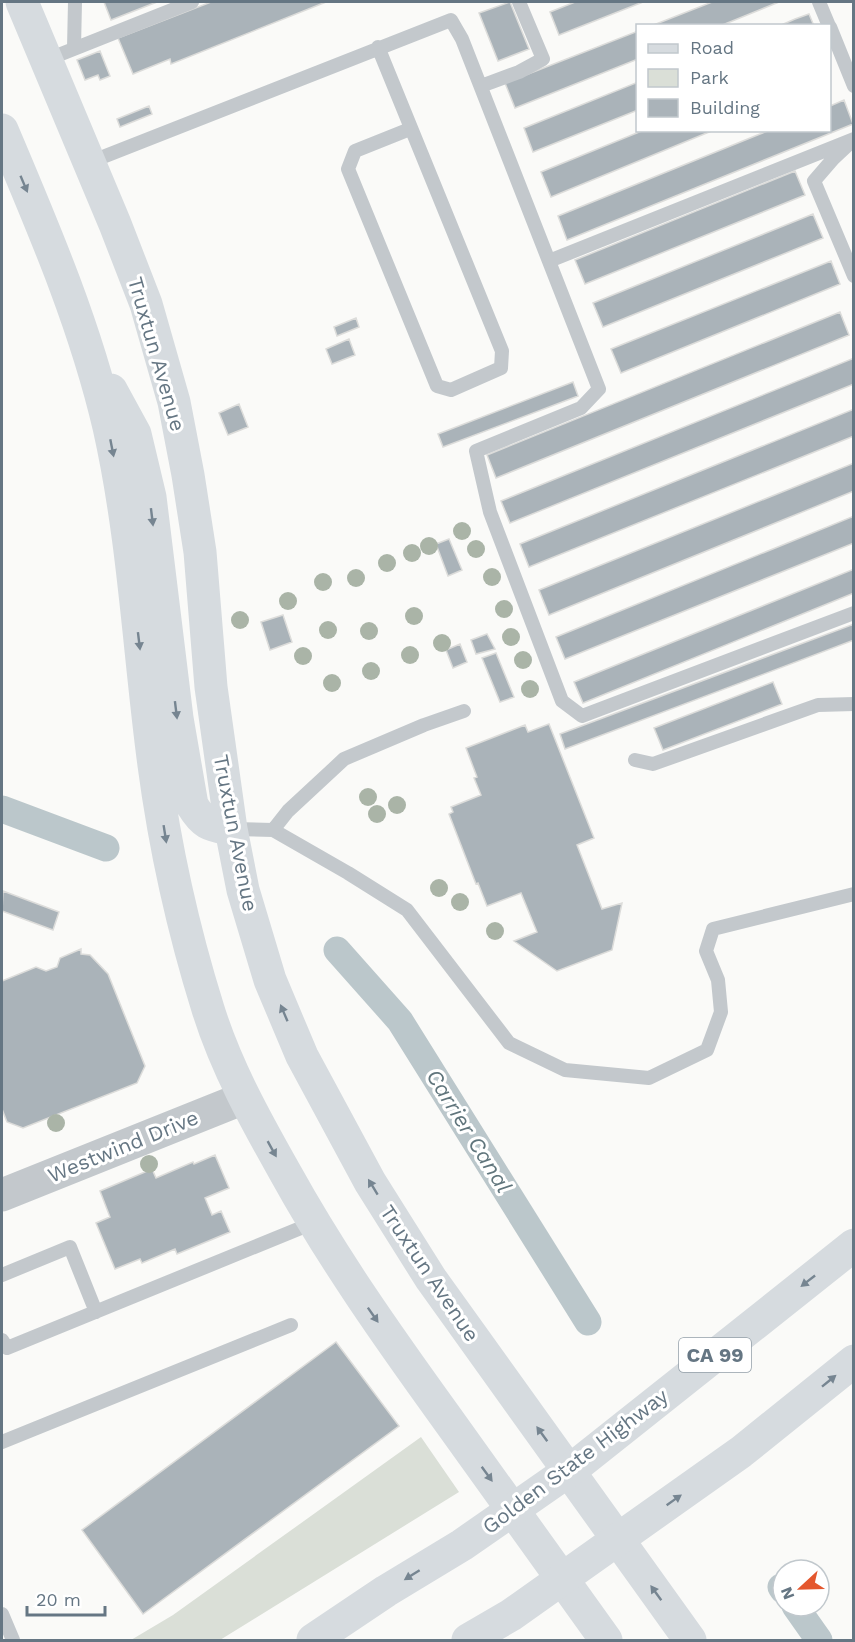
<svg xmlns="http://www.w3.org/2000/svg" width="855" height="1642" font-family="'Work Sans',sans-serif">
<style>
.green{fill:#dadfd7}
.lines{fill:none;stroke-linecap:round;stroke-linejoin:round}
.canal{stroke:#bbc7cb;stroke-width:27}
.building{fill:#aab3b9;stroke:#dcdcda;stroke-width:1.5}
.service{stroke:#c3c8cc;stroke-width:14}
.tertiary{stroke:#c3c8cc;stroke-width:33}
.secondary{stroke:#d6dbdf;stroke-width:33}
.motorway{stroke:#d6dbdf;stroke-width:33}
.tree{fill:#aab4a7}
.oneway{fill:#768591}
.labels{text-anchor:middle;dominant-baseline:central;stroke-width:6;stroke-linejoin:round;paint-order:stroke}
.shield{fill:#fff;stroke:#939fa8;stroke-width:1.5}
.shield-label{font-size:20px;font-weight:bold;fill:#657683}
.street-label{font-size:21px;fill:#657683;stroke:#fff}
.water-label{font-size:22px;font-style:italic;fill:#60757c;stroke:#fff}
</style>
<rect width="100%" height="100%" fill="#fafaf8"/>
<path class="green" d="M 421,1437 L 459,1492 L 220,1640 L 131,1640 L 173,1615 Z"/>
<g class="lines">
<path class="canal" d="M 2,809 L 106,848
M 337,950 L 400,1021 L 588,1322
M 781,1587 L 783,1590
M 795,1606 L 819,1640"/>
</g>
<path class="building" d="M 104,2 L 157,2 L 111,20 Z
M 211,2 L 326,2 L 171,64 L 170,59 L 133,74 L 118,38 Z
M 510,2 L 529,49 L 498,61 L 479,13 Z
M 575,2 L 643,2 L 559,35 L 550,12 Z
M 712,2 L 779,2 L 720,26 L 651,26 Z
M 809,14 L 814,26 L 779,26 L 795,19 Z
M 638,31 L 638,59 L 515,108 L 505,83 Z
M 100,51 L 110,76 L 100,80 L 98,75 L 85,80 L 77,60 Z
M 638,82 L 638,110 L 533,152 L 524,128 Z
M 844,100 L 853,124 L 567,240 L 558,216 L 770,130 L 830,130 L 830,106 Z
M 149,106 L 152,114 L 120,127 L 117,119 Z
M 644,130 L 714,130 L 551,197 L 541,172 Z
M 795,171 L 805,195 L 585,284 L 575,260 Z
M 813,214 L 823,238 L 603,327 L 593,303 Z
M 831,261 L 840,284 L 621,373 L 611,349 Z
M 840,312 L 849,335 L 496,478 L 487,455 Z
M 356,318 L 359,327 L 337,336 L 334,327 Z
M 349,339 L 355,355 L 332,364 L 326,349 Z
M 854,358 L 854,384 L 510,523 L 501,501 Z
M 573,382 L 578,396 L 443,447 L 438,434 Z
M 239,404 L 248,427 L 228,435 L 219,413 Z
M 854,409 L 854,436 L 529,567 L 520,544 Z
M 854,463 L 854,491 L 549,615 L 539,590 Z
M 854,516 L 854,543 L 565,659 L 556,637 Z
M 449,539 L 462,570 L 448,576 L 436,544 Z
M 854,569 L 854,593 L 583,703 L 574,682 Z
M 283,615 L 292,642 L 270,650 L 261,622 Z
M 854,624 L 854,640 L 565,749 L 560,734 Z
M 487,634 L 495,649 L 476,654 L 471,640 Z
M 460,644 L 467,662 L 453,668 L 446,650 Z
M 496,653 L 514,697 L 500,702 L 482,658 Z
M 773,682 L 782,704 L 663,750 L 654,728 Z
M 549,724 L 594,838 L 577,845 L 602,909 L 622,903 L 612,950 L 557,971 L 514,941 L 537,932 L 521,893 L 487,906 L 478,883 L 476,884 L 449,814 L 453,812 L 451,807 L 481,795 L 474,778 L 477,777 L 466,748 L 525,725 L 528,732 Z
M 3,891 L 59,912 L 53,930 L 2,911 Z
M 81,949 L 81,954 L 90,955 L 108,974 L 145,1066 L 137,1083 L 23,1128 L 7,1122 L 2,1109 L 2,981 L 36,967 L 46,971 L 57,967 L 60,958 Z
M 215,1155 L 229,1188 L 205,1198 L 212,1215 L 221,1211 L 230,1232 L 177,1254 L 175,1249 L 142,1263 L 140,1259 L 115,1269 L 96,1223 L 110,1217 L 100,1191 L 152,1169 L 156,1178 L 193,1162 L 194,1164 Z
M 336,1342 L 399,1426 L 143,1614 L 82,1530 Z"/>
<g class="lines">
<path class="service" d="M 819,2 L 829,26
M 830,27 L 854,86
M 378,47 L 502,351 L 501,368 L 451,390 L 437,386 L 348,169 L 355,151 L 410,129
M 74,48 L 75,2
M 46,60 L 192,2
M 481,86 L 519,72 L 543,59 L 519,2
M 849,144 L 833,159 L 814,181 L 854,276
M 90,162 L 451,20 L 462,39 L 599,389 L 581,408 L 476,451 L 490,512 L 562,701 L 582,716 L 854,613
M 549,261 L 854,139
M 635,760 L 653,764 L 818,705 L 854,704
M 231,829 L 273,830 L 348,873 L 407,910 L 509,1043 L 565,1070 L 649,1078 L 707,1050 L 721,1012 L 718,980 L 706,951 L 713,929 L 854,894
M 273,830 L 288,811 L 344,759 L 424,725 L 464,711
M 2,1275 L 70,1247 L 96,1312
M 2,1340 L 7,1348 L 313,1223
M 2,1442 L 291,1325
M 2,1614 L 13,1640"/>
<path class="tertiary" d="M 2,1195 L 244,1098"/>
<path class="secondary" d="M 22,2 L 115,224 L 146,304 L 174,402 L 188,475 L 200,552 L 211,687 L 231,829 L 243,890 L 270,980 L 302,1056 L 370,1182 L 431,1279 L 690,1640
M 2,130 C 43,227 85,324 109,427 C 134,538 139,653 154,765 C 165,848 183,929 208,1009 C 226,1067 256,1121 286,1174 C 333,1259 389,1338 446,1417 C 499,1492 553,1566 606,1640
M 111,390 L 135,434 L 150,497 L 177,718 L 192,805 C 204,825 210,825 231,829"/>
<path class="motorway" d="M 313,1640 L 386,1591 L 462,1545 L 577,1465 L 854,1245
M 468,1640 L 511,1615 L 741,1452 L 854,1361"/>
</g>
<g class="tree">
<circle cx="462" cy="531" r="9"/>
<circle cx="429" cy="546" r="9"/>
<circle cx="476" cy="549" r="9"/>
<circle cx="412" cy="553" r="9"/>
<circle cx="387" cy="563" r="9"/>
<circle cx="492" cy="577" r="9"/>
<circle cx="356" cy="578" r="9"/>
<circle cx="323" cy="582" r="9"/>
<circle cx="288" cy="601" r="9"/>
<circle cx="504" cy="609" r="9"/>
<circle cx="414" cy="616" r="9"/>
<circle cx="240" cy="620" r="9"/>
<circle cx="328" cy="630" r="9"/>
<circle cx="369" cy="631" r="9"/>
<circle cx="511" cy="637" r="9"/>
<circle cx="442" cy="643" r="9"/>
<circle cx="410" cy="655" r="9"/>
<circle cx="303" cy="656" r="9"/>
<circle cx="523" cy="660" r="9"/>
<circle cx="371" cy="671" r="9"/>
<circle cx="332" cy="683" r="9"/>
<circle cx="530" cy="689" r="9"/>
<circle cx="368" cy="797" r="9"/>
<circle cx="397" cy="805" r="9"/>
<circle cx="377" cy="814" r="9"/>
<circle cx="439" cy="888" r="9"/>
<circle cx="460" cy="902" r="9"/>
<circle cx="495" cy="931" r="9"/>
<circle cx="56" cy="1123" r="9"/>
<circle cx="149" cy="1164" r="9"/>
</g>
<defs><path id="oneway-solid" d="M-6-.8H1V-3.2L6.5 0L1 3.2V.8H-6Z" transform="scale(1.5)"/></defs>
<g class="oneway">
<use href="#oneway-solid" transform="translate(24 184) rotate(67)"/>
<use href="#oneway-solid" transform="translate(112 448) rotate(79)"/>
<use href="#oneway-solid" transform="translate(152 517) rotate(83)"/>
<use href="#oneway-solid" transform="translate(139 641) rotate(83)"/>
<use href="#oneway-solid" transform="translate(176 710) rotate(83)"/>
<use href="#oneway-solid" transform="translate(165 834) rotate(81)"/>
<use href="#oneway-solid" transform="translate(284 1013) rotate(-113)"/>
<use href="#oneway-solid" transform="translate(272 1149) rotate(61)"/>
<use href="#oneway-solid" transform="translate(373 1187) rotate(-121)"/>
<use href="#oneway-solid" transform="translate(808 1281) rotate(142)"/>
<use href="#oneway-solid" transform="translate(373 1315) rotate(55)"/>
<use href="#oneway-solid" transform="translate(829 1381) rotate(-39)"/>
<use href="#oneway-solid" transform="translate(542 1434) rotate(-126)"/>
<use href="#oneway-solid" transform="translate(487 1474) rotate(54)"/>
<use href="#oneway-solid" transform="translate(674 1500) rotate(-35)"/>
<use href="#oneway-solid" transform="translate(412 1575) rotate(148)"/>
<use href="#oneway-solid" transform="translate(656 1593) rotate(-126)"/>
</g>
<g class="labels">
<rect class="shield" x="679" y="1338" width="72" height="34" rx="4.5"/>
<g class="shield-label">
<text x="715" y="1355">CA 99</text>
</g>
<g class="street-label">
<text transform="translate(157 354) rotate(74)">Truxtun Avenue</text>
<text transform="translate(236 833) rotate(79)">Truxtun Avenue</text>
<text transform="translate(123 1146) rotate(-22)">Westwind Drive</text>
<text transform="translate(430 1273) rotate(56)">Truxtun Avenue</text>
<text transform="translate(575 1461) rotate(-37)">Golden State Highway</text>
</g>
<g class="water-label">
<text transform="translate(469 1131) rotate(58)">Carrier Canal</text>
</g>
</g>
<rect width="855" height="1642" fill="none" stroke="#657683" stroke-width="6"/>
<rect x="636" y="24" width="195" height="108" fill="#ffffff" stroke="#c1c8cd" stroke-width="1.5"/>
<rect x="648" y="44" width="30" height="9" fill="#d6dbdf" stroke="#c1c8cd" stroke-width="1.5"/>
<text x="690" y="54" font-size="18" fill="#657683">Road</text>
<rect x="648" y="69" width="30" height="18" fill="#dadfd7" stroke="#c1c8cd" stroke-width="1.5"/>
<text x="690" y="84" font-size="18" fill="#657683">Park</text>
<rect x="648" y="99" width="30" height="18" fill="#aab3b9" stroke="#c1c8cd" stroke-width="1.5"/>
<text x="690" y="114" font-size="18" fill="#657683">Building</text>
<g transform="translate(801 1588) rotate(248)"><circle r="28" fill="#ffffff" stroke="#c1c8cd" stroke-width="1.5"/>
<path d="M0-4.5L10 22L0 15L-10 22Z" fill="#e4572e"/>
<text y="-9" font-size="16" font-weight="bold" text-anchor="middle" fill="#657683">N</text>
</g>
<path d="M27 1606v9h78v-9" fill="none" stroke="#657683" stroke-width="3"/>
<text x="36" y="1606" font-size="18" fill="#657683" stroke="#ffffff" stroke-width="4.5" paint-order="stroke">20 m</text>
</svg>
